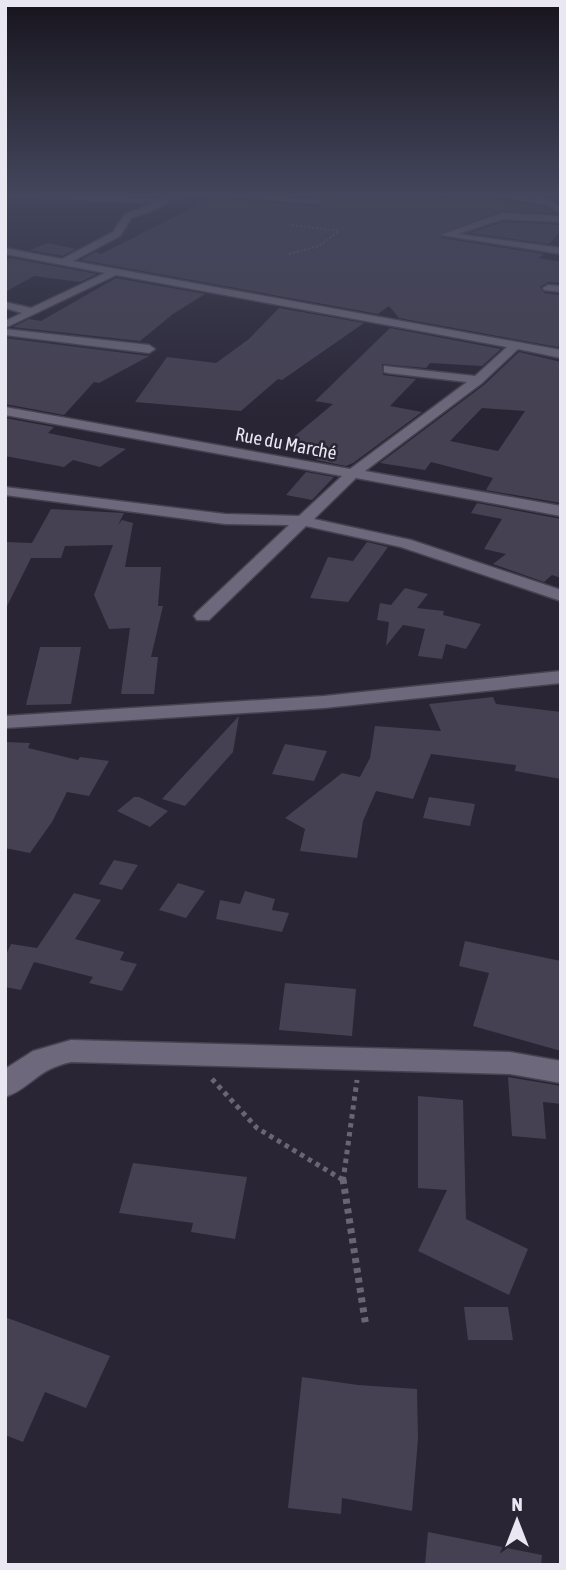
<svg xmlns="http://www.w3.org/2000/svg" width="566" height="1570" font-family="'Asap Condensed',sans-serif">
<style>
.building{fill:#454152;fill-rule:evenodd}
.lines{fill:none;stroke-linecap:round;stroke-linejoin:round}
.street-casing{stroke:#46424f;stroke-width:3}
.secondary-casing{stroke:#46424f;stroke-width:3}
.path-far2{stroke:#696674;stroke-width:2;stroke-dasharray:2 2;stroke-linecap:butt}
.path-far1{stroke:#696674;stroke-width:5;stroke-dasharray:4.5 4.5;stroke-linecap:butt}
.path{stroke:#696674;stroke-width:7;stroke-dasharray:5 5;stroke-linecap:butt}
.street{fill:#6d687b;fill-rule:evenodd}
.secondary{fill:#6d687b;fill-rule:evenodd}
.labels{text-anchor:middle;stroke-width:5;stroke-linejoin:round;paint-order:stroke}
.far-street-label{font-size:19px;fill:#e9e7f2;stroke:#292535}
</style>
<rect width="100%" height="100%" fill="#292535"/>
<g class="building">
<polygon points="264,193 380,197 396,193 458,200 464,194 546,207 555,213 501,211 439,234 441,238 544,254 539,258 561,262 561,283 548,282 540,287 544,293 561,295 561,341 558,347 399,318 389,306 378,314 81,260 95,252 101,254 212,198 319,207 326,201 323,198"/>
<polygon points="503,222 561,225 561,231 549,244 470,233"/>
<polygon points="48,243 76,249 62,256 30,250"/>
<polygon points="11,258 97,274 80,282 34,276 5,292 5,260"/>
<polygon points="116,278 205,294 173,314 140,341 13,327 29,319 41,321"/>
<polygon points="279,308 364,323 282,380 278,379 241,411 135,402 167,357 216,363 249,339"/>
<polygon points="390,328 501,349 482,366 430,363 426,368 382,364 383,375 416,379 390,406 422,412 353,463 346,466 316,460 320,456 279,449 333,404 315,401"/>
<polygon points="5,338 149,356 153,354 99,383 94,382 64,415 5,404"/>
<path d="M519 352 561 362V503L486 490 493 478 431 462 425 470 380 463 484 385ZM482 408 525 411 498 451 450 441Z"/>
<polygon points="5,418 54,427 48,433 126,449 100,467 73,460 64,467 5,456"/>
<polygon points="306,472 334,477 312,500 286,495"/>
<polygon points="477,503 561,519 561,578 552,575 544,582 493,564 506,554 484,549 502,519 471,513"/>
<polygon points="51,509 124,513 118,525 122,520 133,523 125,567 161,567 158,606 163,606 151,657 158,657 154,694 121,694 130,628 109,629 94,595 113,545 65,546 61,558 31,558 5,610 5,542 32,543"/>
<polygon points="367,542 388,547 348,602 310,598 328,557 353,561"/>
<polygon points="405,588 428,594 417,608 444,611 443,615 481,624 466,649 446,644 442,659 418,656 425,629 403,625 386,646 389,622 377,620 380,603 391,605"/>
<polygon points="40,647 81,647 71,704 26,705"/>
<polygon points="493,697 496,704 561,712 561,779 515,771 516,765 431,754 413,799 376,791 363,821 357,858 300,851 305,829 285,818 342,773 360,777 370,758 375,726 441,731 429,704"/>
<polygon points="239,716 233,752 185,806 162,799"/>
<polygon points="5,742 30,743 28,748 78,760 80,757 109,761 89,796 67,792 52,822 30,853 5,848"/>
<polygon points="285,744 327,751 314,781 272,774"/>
<polygon points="134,797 139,797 168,811 150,827 117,811"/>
<polygon points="429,797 475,804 470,826 423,818"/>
<polygon points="114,860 138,865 122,890 99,884"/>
<polygon points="178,883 205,891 186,918 159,910"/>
<polygon points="245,891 275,899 272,910 289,913 282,932 216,919 220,900 240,904"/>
<polygon points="74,893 101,900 75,939 124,952 120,960 137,964 122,991 89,983 93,977 34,962 21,990 5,987 5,957 11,944 37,948"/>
<polygon points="465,941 561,961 561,1051 473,1026 489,973 459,966"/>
<polygon points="285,983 356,989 352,1036 279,1030"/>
<polygon points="508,1077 561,1086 561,1104 543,1102 546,1139 512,1136"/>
<polygon points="418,1096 463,1100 466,1219 528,1249 509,1295 418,1251 447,1190 418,1188"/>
<polygon points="133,1163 247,1177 235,1239 191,1232 193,1223 119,1213"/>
<polygon points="464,1307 508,1307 513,1340 468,1340"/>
<polygon points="5,1317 110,1356 86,1408 45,1392 23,1442 5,1435"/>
<polygon points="302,1377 358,1385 417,1389 418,1439 412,1511 342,1498 341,1514 288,1508"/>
<polygon points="428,1532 542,1555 541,1565 425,1565"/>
</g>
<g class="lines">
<g class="street-casing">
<g id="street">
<polygon points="5,193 162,199 172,193 183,193 155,210 131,218 120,236 73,261 561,350 561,358 518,349 482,383 365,471 561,506 561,516 356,478 314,519 411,540 561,590 561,601 401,547 306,526 209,620 197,620 194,616 197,612 289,525 225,524 5,495 5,487 225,514 299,516 342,476 5,415 5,407 350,469 467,382 388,373 384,372 384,366 475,376 507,347 116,275 5,328 5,321 22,313 5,308 5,302 31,308 105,273 5,254 5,248 62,259 113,232 125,214 154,203 5,197"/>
<polygon points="185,193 233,193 323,201 319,204"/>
<polygon points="476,193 500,193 550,202 546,205"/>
<polygon points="502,213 561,216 561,222 503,219 458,234 561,248 561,254 441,235"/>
<polygon points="548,285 561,286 561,292 544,290 543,288"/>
<polygon points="5,329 149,345 155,349 149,353 5,335"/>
<path d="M71 1040 510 1052 561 1061V1083L510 1074 71 1062C37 1069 30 1089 5 1097V1069L33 1051Z"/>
</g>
</g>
<g class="secondary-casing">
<g id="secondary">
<polygon points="528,193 538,193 561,207 561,214"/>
<polygon points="561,671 561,683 324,708 5,728 5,716 324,696"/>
</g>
</g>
<g class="path-far2">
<polyline points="292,225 339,231"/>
<polyline points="289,254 319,246 339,231"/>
</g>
<g class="path-far1">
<polyline points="212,1079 257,1128 343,1180"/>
<polyline points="343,1181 357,1080"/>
</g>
<polyline class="path" points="343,1179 366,1327"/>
<use href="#street" class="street"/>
<use href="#secondary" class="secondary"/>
</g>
<linearGradient id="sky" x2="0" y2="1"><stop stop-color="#17141d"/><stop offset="0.47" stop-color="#43465c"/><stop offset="1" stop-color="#43465c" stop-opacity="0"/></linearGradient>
<rect width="566" height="413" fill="url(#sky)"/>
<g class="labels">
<g class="far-street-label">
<text transform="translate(286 443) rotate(11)" y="7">Rue du Marché</text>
</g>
</g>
<rect width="566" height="1570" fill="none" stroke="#e9e7f2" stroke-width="14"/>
<g transform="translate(517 1521)" stroke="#292535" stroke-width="5" paint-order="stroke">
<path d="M0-5L12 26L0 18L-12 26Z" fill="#e9e7f2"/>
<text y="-10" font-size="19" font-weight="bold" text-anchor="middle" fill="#e9e7f2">N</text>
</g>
</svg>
